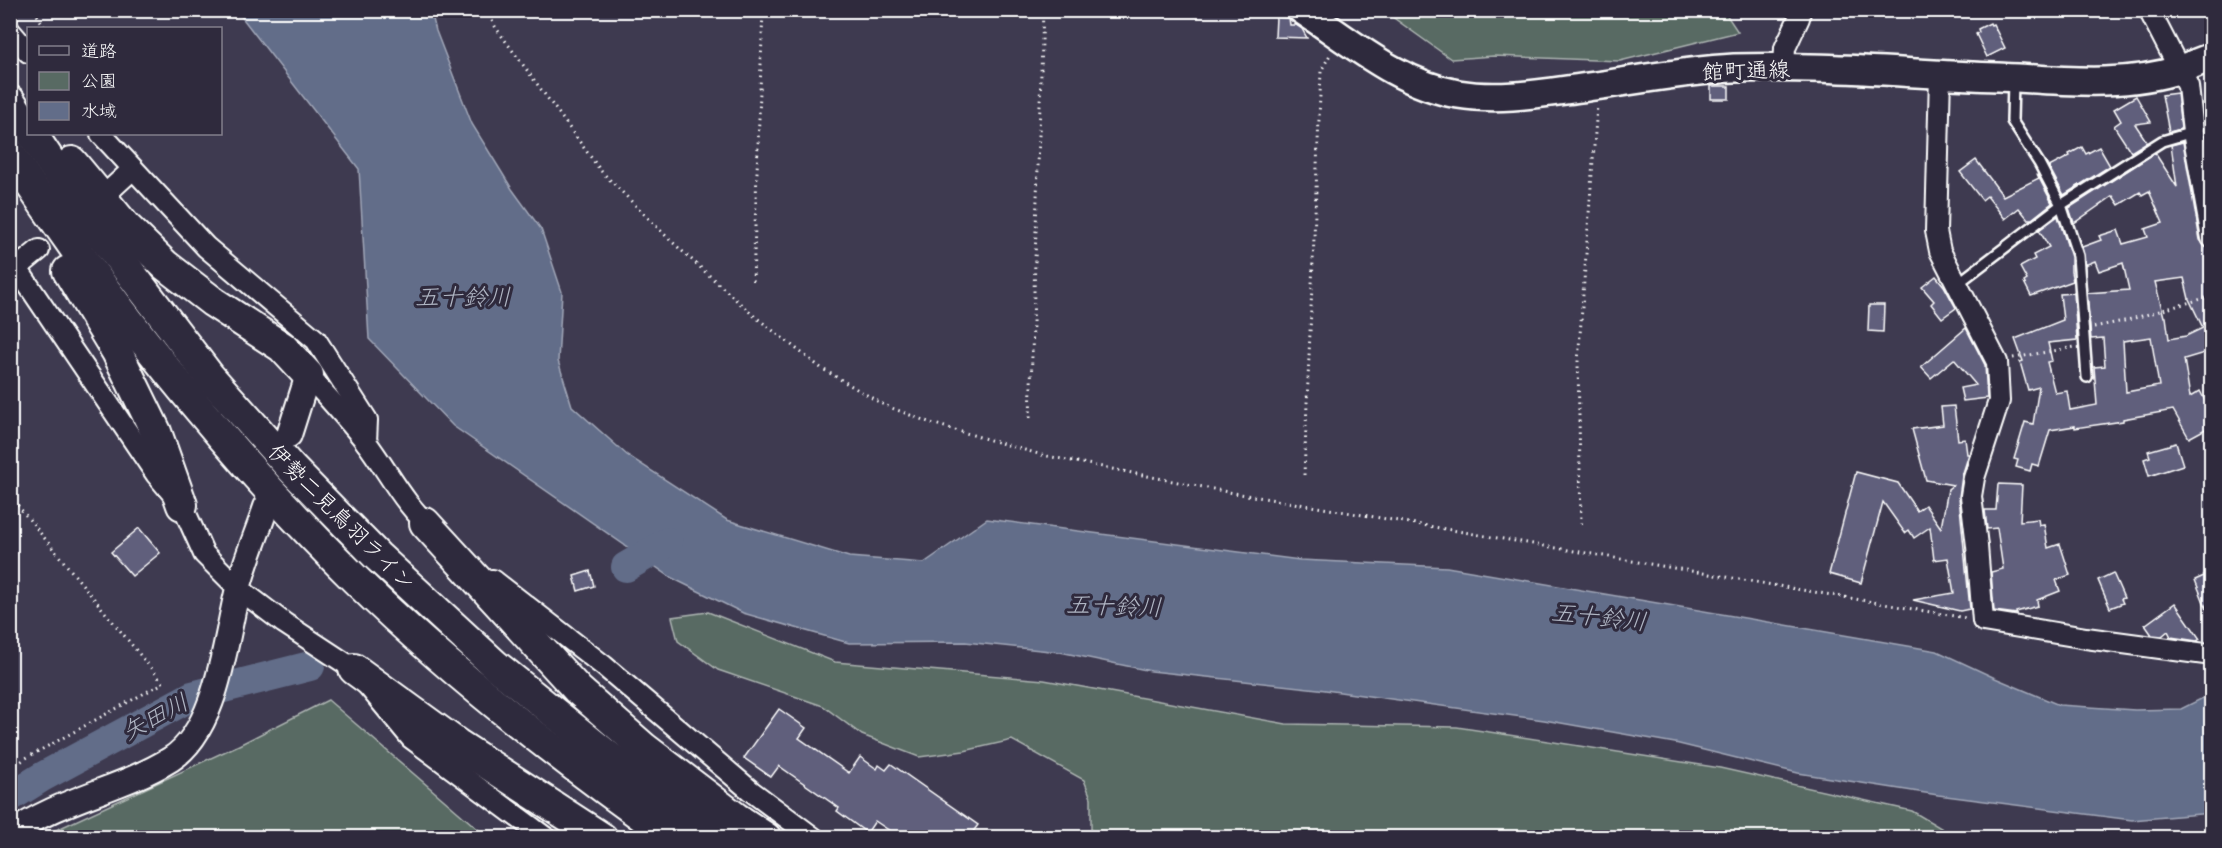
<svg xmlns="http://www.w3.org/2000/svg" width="2222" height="848" font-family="'Comic Neue','Klee One',sans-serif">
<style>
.green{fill:#586a63;stroke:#acb4b1;stroke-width:1.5}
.water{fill:#626d89;stroke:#a1a7b8;stroke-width:1.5}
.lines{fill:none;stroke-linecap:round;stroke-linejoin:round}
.river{stroke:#626d89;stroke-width:30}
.building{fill:#605e7c;stroke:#fff;stroke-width:1.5;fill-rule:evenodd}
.service-casing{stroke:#fff;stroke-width:14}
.minor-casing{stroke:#fff;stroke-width:24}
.tertiary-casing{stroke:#fff;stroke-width:28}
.secondary-casing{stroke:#fff;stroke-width:32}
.primary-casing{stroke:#fff;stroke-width:34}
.path{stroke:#fff;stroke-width:3;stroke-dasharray:1.5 4.5;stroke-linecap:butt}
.service{stroke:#2f2a3d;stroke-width:9}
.minor{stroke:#2f2a3d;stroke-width:20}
.tertiary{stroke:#2f2a3d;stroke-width:24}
.secondary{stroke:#2f2a3d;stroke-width:27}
.primary{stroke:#2f2a3d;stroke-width:30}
.labels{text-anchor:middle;stroke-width:6;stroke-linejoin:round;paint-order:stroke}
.street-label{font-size:22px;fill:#fff;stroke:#2f2a3d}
.water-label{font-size:24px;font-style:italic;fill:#b0b6c4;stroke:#2f2a3d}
</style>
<rect width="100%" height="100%" fill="#3e3a50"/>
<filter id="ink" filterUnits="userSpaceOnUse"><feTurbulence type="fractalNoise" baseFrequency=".0167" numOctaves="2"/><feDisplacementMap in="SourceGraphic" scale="12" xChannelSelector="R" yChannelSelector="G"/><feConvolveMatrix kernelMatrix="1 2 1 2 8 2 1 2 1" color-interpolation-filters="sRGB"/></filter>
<g filter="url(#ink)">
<g class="green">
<polygon points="1384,11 1724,11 1738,32 1620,61 1494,56 1451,59"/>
<polygon points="708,612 835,662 1044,680 1286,724 1457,727 1720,768 1912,811 1956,837 1091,837 1091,798 1084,780 1012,740 964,751 919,757 862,735 823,706 718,670 678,641 672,617"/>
<polygon points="328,700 487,837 41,837 239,745"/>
</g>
<polygon class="water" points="237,11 431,11 436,31 472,124 512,189 541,229 562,292 558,361 572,406 627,455 727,520 849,557 924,563 987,519 1300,560 1447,567 1937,651 1995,678 2059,705 2135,710 2181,709 2211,694 2211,813 2132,820 1938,795 1798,773 1675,743 1544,720 1318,689 1151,671 1060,652 965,642 849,643 743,613 672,578 453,426 369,339 359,169"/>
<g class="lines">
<g class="river">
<polyline points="626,567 668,542"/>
<polyline points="10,797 42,777 192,696 310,666"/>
</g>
</g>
<g class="building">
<polygon points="1276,17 1289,18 1290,25 1296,25 1302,29 1307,38 1275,37"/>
<polygon points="1990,23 1991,25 1993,24 2005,48 1987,57 1976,34 1979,32 1978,29"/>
<rect x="1711" y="86" width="18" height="13"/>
<polygon points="2177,93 2181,129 2169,132 2162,95"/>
<polygon points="2136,96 2151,122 2135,124 2147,142 2131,152 2114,126 2121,121 2114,109"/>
<path d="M2183 142 2200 240 2207 248 2211 279V351L2184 359 2190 397 2200 391 2211 412V426L2189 438 2173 410 2123 419V421L2075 428V426L2050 430 2039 466 2032 464 2030 471 2016 467 2018 460 2014 459 2025 422 2033 424 2039 387 2028 390 2020 362 2023 361 2015 339 2063 320 2060 294 2074 293 2077 340 2048 343 2052 361 2047 362 2055 393 2067 391 2070 410 2097 405 2094 367 2105 366 2103 338 2091 339 2087 293 2129 290 2123 263 2099 271 2095 261 2085 265 2082 247 2101 240 2099 236 2118 230 2123 244 2148 237 2145 229 2163 223 2149 191 2142 195 2140 192 2119 205 2113 196 2074 223 2069 208 2155 153 2177 187 2171 145ZM2184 278 2189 299 2203 328 2186 336 2169 339 2166 317H2164L2155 282ZM2151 337 2159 386 2126 392 2123 341Z"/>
<polygon points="2082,147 2086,154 2099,147 2110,166 2064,195 2049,167 2070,156 2069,154"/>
<polygon points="1976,160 2003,196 2039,178 2037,174 2052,203 2032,219 2028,219 2019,208 2005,219 1987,196 1982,200 1960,172"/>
<polygon points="2058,216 2071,257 2071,272 2073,281 2031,296 2024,282 2027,280 2020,267 2035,259 2033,255 2049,247 2039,230"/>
<polygon points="1936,276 1944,286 1956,308 1942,318 1931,304 1934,301 1922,287"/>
<polygon points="1869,305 1884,305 1883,332 1868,331"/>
<polygon points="1966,328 1985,365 1987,398 1963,401 1960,388 1976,385 1954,359 1931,378 1921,367"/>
<polygon points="1954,406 1958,440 1965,439 1967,454 1969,454 1962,476 1959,497 1970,609 1960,611 1913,600 1954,593 1948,558 1934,560 1930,527 1914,538 1909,530 1905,533 1883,502 1861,583 1829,574 1856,472 1898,483 1917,511 1925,505 1941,528 1948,489 1953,485 1926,480 1912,429 1943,425 1941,407"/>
<polygon points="2176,443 2183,465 2149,476 2144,459 2150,457 2148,451"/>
<polygon points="1998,484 2022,485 2020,521 2038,519 2039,525 2044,524 2048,548 2060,544 2070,575 2056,580 2060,591 2037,600 2038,606 2016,612 2017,614 1994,611 1991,572 2003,569 1997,528 1987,529 1985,510 1996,510"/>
<polygon points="139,528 160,553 132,576 111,552"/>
<polygon points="590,571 594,586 578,591 574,576"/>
<polygon points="2113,573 2124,598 2121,599 2123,603 2110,608 2098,580"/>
<polygon points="2211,573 2211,620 2195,580"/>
<polygon points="2175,603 2200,639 2197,641 2171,637 2168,631 2162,636 2152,635 2145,625"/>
<polygon points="779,709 806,728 799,738 849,773 860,757 877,769 879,765 886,770 891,764 978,825 969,837 899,837 875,821 867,833 837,811 839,808 779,766 771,777 744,758"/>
</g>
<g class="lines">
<g class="service-casing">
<g id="service">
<polyline points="2013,80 2012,121 2039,163 2061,205 2078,256 2087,377"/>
<polyline points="1957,284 2061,205 2162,141 2193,132"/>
</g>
</g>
<g class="minor-casing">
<g id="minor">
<polyline points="2149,10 2188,86 2193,132 2212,238"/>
<polyline points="10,31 28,52"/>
<polyline points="1784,67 1785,48 1799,18 1800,10"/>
<polyline points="1940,75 1936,231 1940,251 1997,362 1999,401 1974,478 1971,496 1977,546 1983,621 2086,638 2205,654 2212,652"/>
<polyline points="101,134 206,247 316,340 367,420 366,442"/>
<polyline points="109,191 133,169"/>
<polyline points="10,258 156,474 182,505 204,554 238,588 284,623 354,669 411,738 546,838"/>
<polyline points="17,268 39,250"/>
<path d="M308 375C327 397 348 419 366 442 388 471 405 507 434 530"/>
<polyline points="493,580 604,666 751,791 814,838"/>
</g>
</g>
<g class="tertiary-casing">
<g id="tertiary">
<polyline points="289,435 308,375"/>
<path d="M10 835C58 799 121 790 171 759 218 729 225 639 238 589 245 561 257 534 266 507"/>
</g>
</g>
<g class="secondary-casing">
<path id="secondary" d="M1302 10C1351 42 1399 84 1458 94 1494 100 1531 95 1566 90 1622 83 1678 71 1734 68 1822 65 1911 74 1998 77 2058 80 2123 88 2181 69 2191 65 2201 61 2212 57"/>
</g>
<g class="primary-casing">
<g id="primary">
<polyline points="10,101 28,128"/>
<polyline points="32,134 86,215 210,377 292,469 377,556 495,665 604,753 719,838"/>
<path d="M10 154C111 307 225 451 356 580 453 675 561 759 673 838"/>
<polyline points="72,162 126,227 165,265 213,302 282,347 308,375"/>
<polyline points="68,271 117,352 156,432 182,505"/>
<polyline points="425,523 578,690 644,748 736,818 766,838"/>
<polyline points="354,669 457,744 602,838"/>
</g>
</g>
<g class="path">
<polyline points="34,10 45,28"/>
<polyline points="486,10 496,28 601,171 670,240 753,315 821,368 884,405 931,423 1042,455 1223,491 1966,618"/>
<polyline points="753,281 763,10"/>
<polyline points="2094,327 2124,321 2212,296"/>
<polyline points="2013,358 2075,347"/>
<polyline points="1030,418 1043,10"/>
<polyline points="1304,475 1321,71 1330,55"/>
<polyline points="10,496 163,683 26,758 10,769"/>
<polyline points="1581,524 1578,362 1597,106"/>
</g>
<use href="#service" class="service"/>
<use href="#minor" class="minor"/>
<use href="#tertiary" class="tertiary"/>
<use href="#secondary" class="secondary"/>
<use href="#primary" class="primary"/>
</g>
</g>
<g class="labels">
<g class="street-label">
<text transform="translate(1746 70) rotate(-2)" y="8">館町通線</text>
<text transform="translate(342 517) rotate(45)" y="8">伊勢二見鳥羽ライン</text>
</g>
<g class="water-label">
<text x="463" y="305">五十鈴川</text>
<text transform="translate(1114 606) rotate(2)" y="8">五十鈴川</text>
<text transform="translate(1599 617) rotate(6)" y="8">五十鈴川</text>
<text transform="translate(155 717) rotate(-28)" y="8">矢田川</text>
</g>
</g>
<rect width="2222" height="848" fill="none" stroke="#2f2a3d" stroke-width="36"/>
<rect x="18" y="18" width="2186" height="812" fill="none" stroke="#fff" stroke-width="2" filter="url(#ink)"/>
<rect x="27" y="27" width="195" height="108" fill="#2f2a3d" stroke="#827f8b" stroke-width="1.5"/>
<rect x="39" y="46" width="30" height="9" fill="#2f2a3d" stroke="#827f8b" stroke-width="1.5"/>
<text x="81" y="57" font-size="18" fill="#ffffff">道路</text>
<rect x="39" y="72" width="30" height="18" fill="#586a63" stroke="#827f8b" stroke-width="1.5"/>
<text x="81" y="87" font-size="18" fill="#ffffff">公園</text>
<rect x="39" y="102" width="30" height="18" fill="#626d89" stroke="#827f8b" stroke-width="1.5"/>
<text x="81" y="117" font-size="18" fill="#ffffff">水域</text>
</svg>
